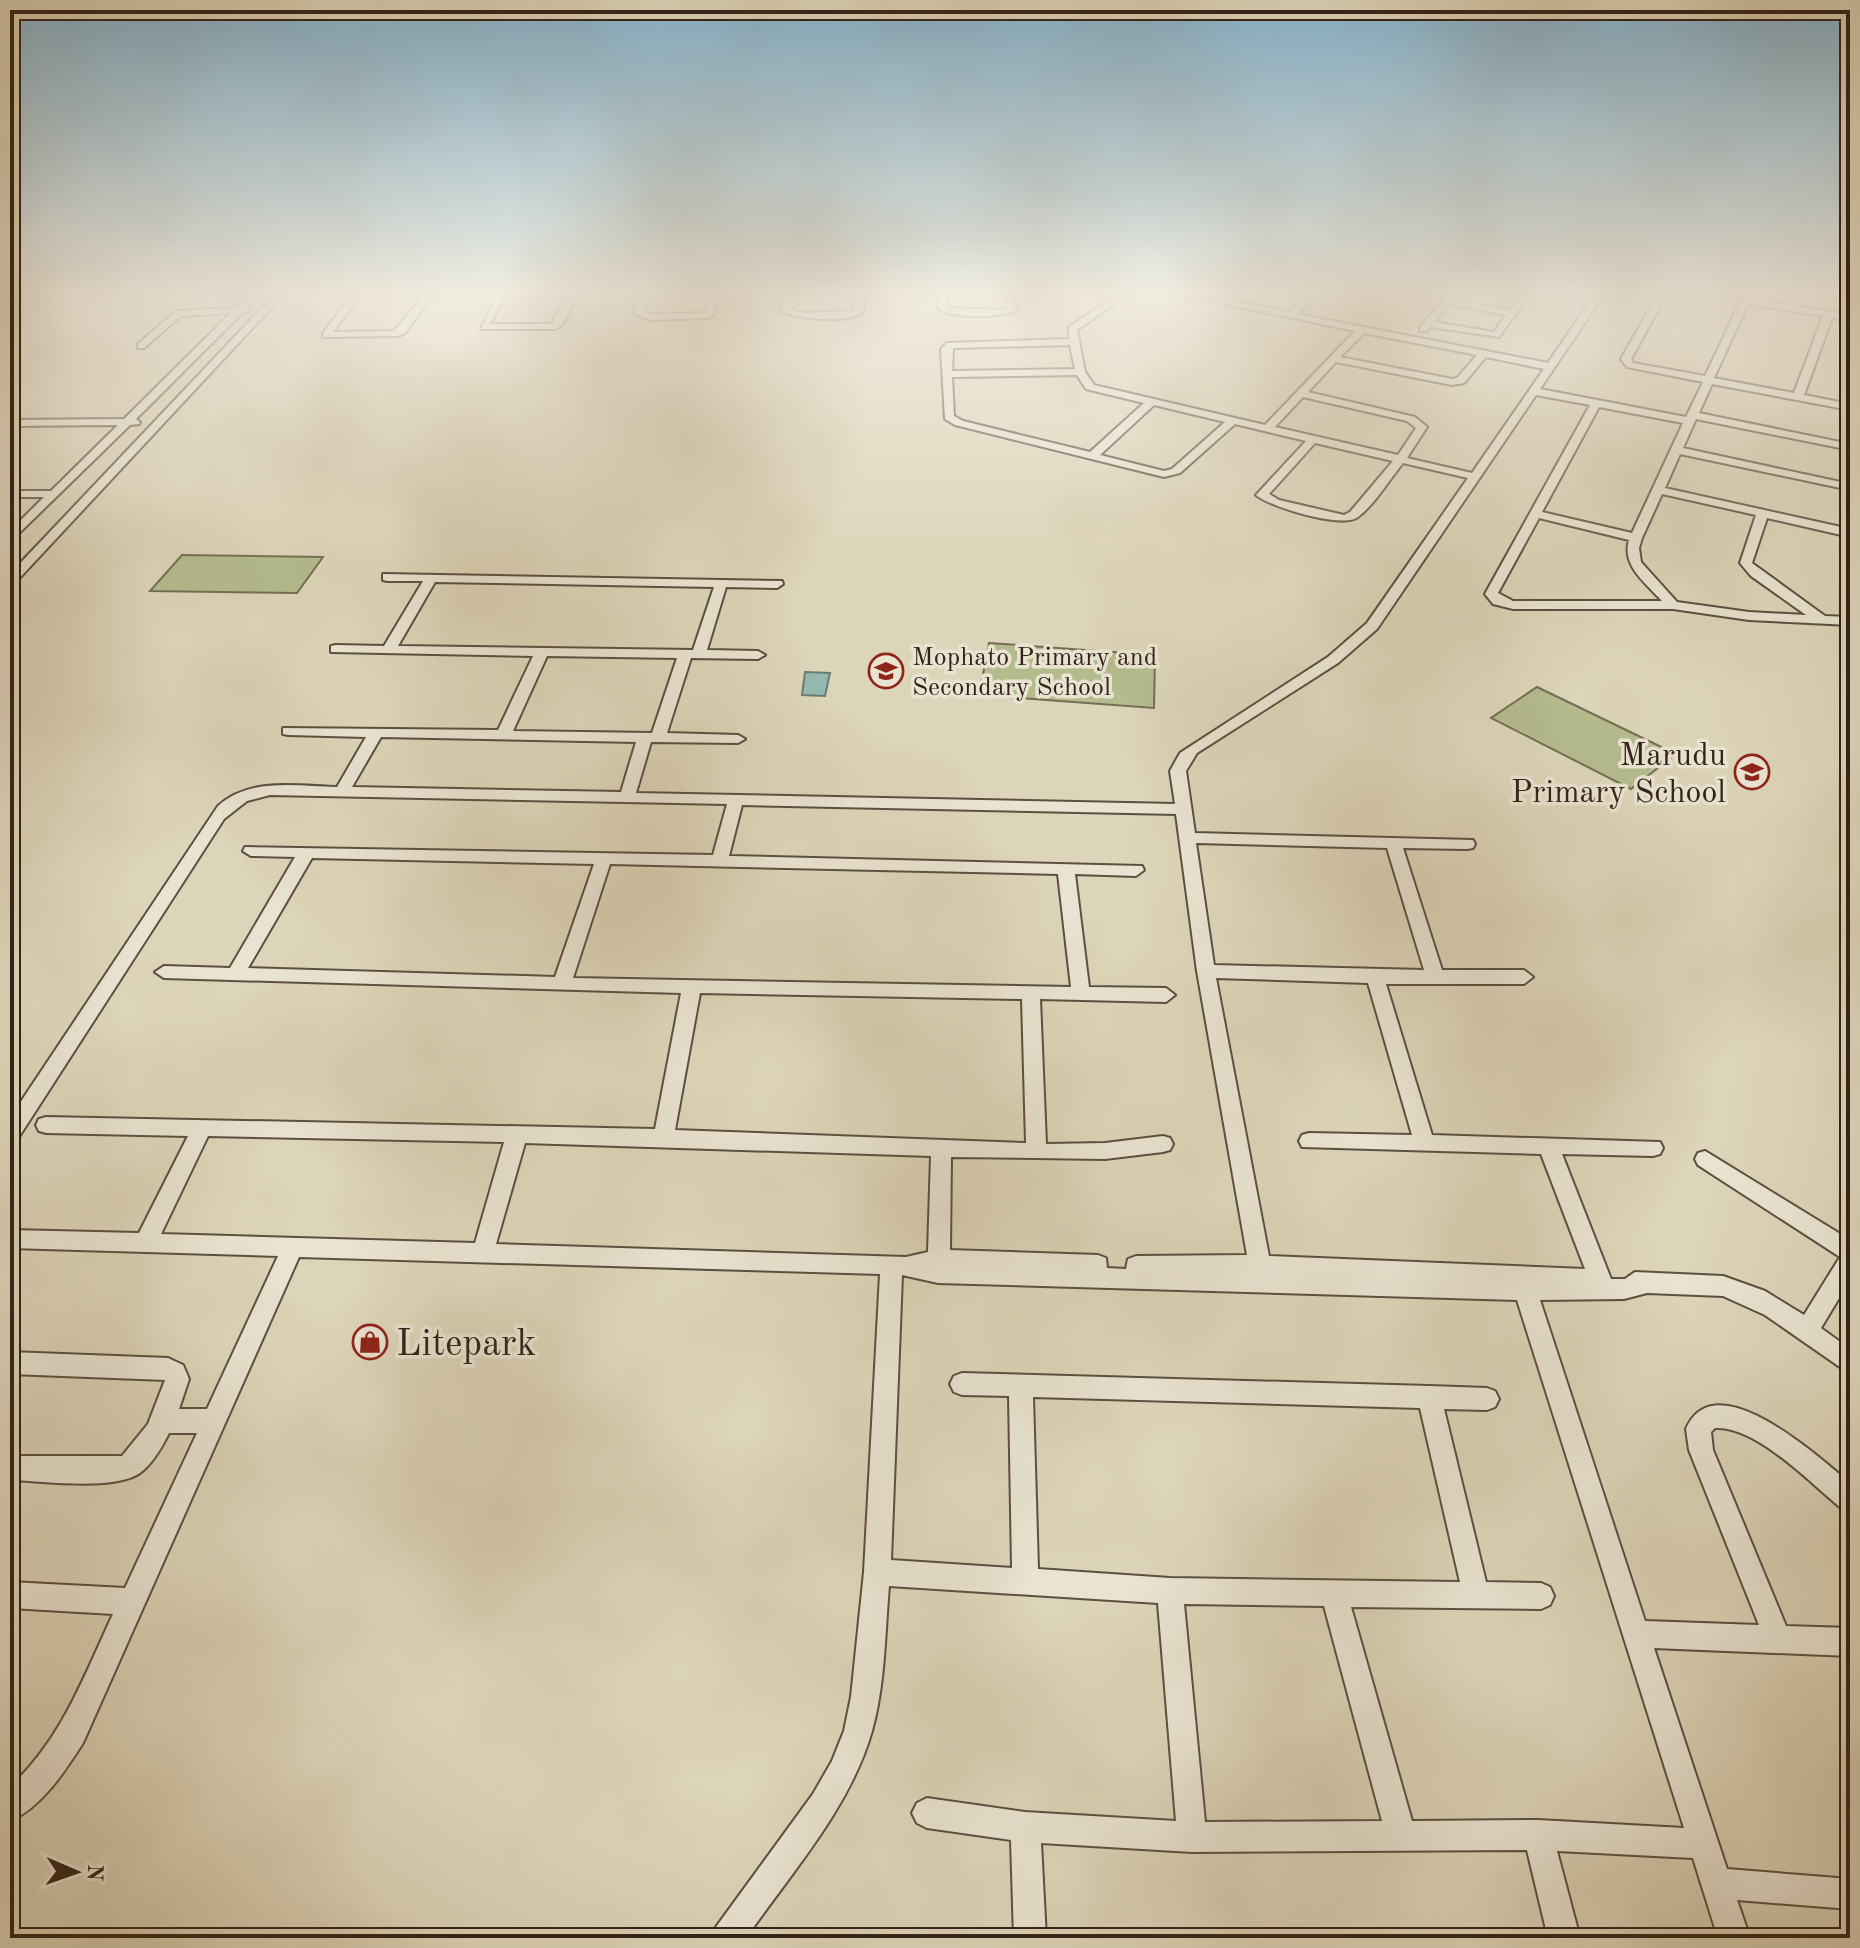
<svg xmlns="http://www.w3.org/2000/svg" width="1860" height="1948" font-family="'Old Standard TT',serif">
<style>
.green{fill:#b4bc8e;stroke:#746f54;stroke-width:2}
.water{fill:#93b9b0;stroke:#6d7d74;stroke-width:2}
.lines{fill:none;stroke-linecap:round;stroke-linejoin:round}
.minor-casing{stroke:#5e4f41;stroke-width:4}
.minor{fill:#e9e4d2;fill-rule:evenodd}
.labels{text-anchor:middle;stroke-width:7;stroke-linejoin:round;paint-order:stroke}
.far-poi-label{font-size:26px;fill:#342219;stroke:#e9e4d2;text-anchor:start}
.poi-label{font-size:32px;fill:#342219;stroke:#e9e4d2;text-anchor:end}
.near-poi-label{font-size:38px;fill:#342219;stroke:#e9e4d2;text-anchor:start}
</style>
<rect width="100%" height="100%" fill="#ddd5b9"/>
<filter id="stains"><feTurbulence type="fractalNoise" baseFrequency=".0025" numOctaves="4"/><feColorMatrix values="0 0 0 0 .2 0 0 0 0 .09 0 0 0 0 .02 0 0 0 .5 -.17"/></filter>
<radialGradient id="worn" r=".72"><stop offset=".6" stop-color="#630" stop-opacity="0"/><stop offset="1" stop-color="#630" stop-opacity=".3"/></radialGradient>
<g class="green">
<polygon points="182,555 323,557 297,593 150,591"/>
<polygon points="989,643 1155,655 1154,708 979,695"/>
<polygon points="1537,687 1676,754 1631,789 1491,718"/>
</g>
<polygon class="water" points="805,672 830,673 825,696 802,695"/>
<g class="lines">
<g class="minor-casing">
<g id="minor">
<polygon points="255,290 264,290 248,307 250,312 242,313 136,419 140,422 139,424 130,425 10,542 10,531 44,497 10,497 10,491 51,491 118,425 10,426 10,420 124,419 231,313 181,316 144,348 138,348 138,344 176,311 237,308"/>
<polygon points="279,290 288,290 14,584 10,585 10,574"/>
<polygon points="356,290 365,290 333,332 394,331 428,290 437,290 405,333 399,336 323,337 323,333"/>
<polygon points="499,290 508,290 490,324 551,324 571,290 580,290 562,325 555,329 481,329"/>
<polygon points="642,290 650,290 644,312 650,314 704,313 713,290 721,290 714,314 709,318 649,320 634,313"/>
<path d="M785 290H793L790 309 803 313 853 311 856 290H864V311C850 324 796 320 780 310Z"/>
<path d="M937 290H945L949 308 1002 310 1007 309 1006 290H1014L1017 310C1003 318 950 319 938 308Z"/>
<path d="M1123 290H1133L1077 330 1085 372 1094 385 1265 425 1355 331 1158 290H1177L1289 312 1314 290H1323L1297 314 1548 363 1598 290H1607L1540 389 1686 417 1703 382 1627 367 1621 359 1660 290H1669L1631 359 1633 363 1705 376 1746 290H1754L1750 299 1850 315V321L1832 318 1804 395 1850 404V410L1712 384 1699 413 1850 444V450L1696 419 1683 448 1850 484V490L1680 454 1665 488 1850 529V537L1767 518 1752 563 1825 616 1850 617V625L1749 620 1673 609H1513L1493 604 1485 594 1590 405 1536 395 1377 629 1338 663 1197 753 1186 771 1195 833 1473 840 1475 844 1473 848 1467 849 1403 848 1442 970H1524L1533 977 1524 984H1386L1432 1135 1660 1142 1663 1148 1660 1154 1653 1156 1562 1154 1611 1279H1625L1635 1272 1723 1276 1765 1291 1804 1315 1840 1257 1698 1165 1695 1159 1698 1153 1705 1151 1850 1240V1280L1821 1328 1850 1349V1374L1765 1315 1723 1296 1647 1293 1624 1299 1540 1300 1645 1621 1759 1625 1689 1450 1686 1429C1715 1361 1819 1458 1850 1483V1512L1841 1508C1810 1483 1757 1426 1715 1428L1711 1432 1713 1450 1786 1626 1850 1628V1656L1654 1648 1727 1869 1850 1879V1909L1737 1900 1750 1938H1718L1693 1858 1557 1851 1580 1938H1548L1527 1850 1192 1852 1041 1843 1046 1938H1014L1011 1840 927 1828 917 1823 912 1813 917 1803 927 1798 1025 1812 1176 1821 1158 1603 889 1586C885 1633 885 1685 872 1731 850 1808 791 1873 746 1938H711L716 1927 813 1794 832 1761 844 1731 851 1697 864 1572 880 1274 299 1257 83 1743C65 1771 42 1807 10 1821V1787C62 1739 84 1676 113 1614L10 1608V1582L125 1588 197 1433H169C162 1447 153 1463 140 1473 114 1491 43 1481 10 1480V1456H122L148 1424 165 1380 10 1374V1352L168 1358 183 1365 189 1379 179 1409H207L278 1256 10 1248V1230L139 1233 188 1136 46 1133 39 1131 36 1125 39 1119 46 1117 655 1129 681 993 164 978 155 972 164 966 230 968 295 857 251 856 243 851 245 847 713 855 727 804 270 795 247 801 224 819 17 1140 10 1142V1118L218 806C250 777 297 786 337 787L366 737 288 735 283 734V728L498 730 533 656 331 652V646L336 645 384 646 423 581H387L383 580V574L782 581 783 584 777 588 726 587 707 650 758 651 765 655 758 659 691 658 667 733 738 735 745 739 738 743 651 742 636 793 1175 804 1170 771 1180 753 1328 657 1367 623 1468 478 1403 463C1389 480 1375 504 1358 517 1343 529 1270 507 1256 495L1306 441 1235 424 1180 473 1164 477 955 425 945 419 941 349 947 343 1069 339V327ZM1748 304 1823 316 1794 393 1714 378ZM1364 333 1477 355 1457 378 1452 379 1340 357ZM1070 345 1075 369 952 371 953 348ZM1486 357 1544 369 1472 473 1407 458 1427 427 1415 417 1308 392 1336 362 1452 385 1464 383ZM1077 375 1086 389 1144 403 1090 452 963 421 954 416 952 377ZM1303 397 1407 421 1416 428 1398 455 1275 427ZM1154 405 1225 422 1172 469 1164 471 1100 455ZM1599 407 1683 423 1632 533 1542 512ZM1315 443 1393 461 1350 512 1344 515 1279 500 1269 494ZM1662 494 1756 515 1740 563 1751 576 1806 615 1749 612 1677 602 1641 562 1639 548 1642 538ZM1539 518 1629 540C1621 566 1647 584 1662 601H1513L1498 593ZM435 582 714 587 693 650 398 646ZM547 656 677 658 652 733 513 731ZM381 737 636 742 621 792 352 787ZM742 805 1176 814 1197 971 1247 1255 1136 1256 1128 1259 1126 1269 1107 1268 1106 1258 1098 1255 950 1250 951 1157 1105 1159 1163 1152 1170 1150 1173 1144 1170 1138 1163 1136 1105 1143 1046 1144 1040 999 1166 1002 1175 995 1166 988 1089 987 1075 874 1136 876 1144 870 1142 866 729 856ZM1196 843 1387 848 1424 970 1214 965ZM312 858 594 864 555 977 248 968ZM610 864 1058 874 1071 987 573 978ZM1216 978 1368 983 1412 1135 1309 1133 1302 1135 1299 1141 1302 1147 1541 1154 1585 1269 1269 1256ZM700 993 1022 999 1026 1143 675 1130ZM208 1136 504 1142 475 1243 161 1234ZM525 1143 931 1156 928 1252 906 1257 496 1244ZM902 1275 938 1283 1517 1300 1684 1828 1538 1820 1412 1821 1351 1607 1541 1609 1550 1605 1554 1596 1550 1587 1541 1583 1486 1582 1444 1409 1487 1410 1495 1407 1499 1399 1495 1391 1487 1388 1429 1386 962 1373 954 1376 950 1384 954 1392 962 1395 1009 1396 1012 1568 891 1560ZM1033 1397 1420 1408 1460 1582 1170 1578 1038 1569ZM1184 1604 1324 1606 1382 1821 1205 1822Z"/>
<path d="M1453 290H1462L1454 300 1510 310 1520 295 1516 290H1525L1529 295 1499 337 1430 327 1426 331H1420V327ZM1450 304 1506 315 1494 332 1434 322Z"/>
<polygon points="1805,290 1850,294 1850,300 1809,293"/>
</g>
</g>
<use href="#minor" class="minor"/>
</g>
<linearGradient id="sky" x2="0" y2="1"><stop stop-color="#86b6d2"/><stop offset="0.52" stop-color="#f0ece0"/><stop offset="1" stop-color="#f0ece0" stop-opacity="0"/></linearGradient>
<rect width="1860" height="563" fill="url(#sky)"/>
<defs>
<g id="school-ring" transform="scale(1.8)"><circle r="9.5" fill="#e9e4d2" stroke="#8f2418" stroke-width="1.5"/><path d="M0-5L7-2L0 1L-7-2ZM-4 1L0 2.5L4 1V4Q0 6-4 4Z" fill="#8f2418"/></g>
<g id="shop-ring" transform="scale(1.8)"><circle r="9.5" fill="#e9e4d2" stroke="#8f2418" stroke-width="1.5"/><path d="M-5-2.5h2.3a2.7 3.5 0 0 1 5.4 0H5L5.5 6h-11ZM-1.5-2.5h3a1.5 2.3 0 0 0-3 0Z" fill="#8f2418"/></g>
</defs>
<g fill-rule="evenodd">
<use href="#school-ring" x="886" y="671"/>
<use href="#school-ring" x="1752" y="772"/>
<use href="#shop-ring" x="370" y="1342"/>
</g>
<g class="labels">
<g class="far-poi-label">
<text x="912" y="665">Mophato Primary and<tspan x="912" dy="30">Secondary School</tspan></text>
</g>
<g class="poi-label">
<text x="1726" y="765">Marudu<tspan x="1726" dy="37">Primary School</tspan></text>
</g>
<g class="near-poi-label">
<text x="396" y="1355">Litepark</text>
</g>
</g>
<rect width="1860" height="1948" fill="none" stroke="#ddd5b9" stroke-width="40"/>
<rect x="12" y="12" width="1836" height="1924" fill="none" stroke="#342219" stroke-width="4"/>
<rect x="20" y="20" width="1820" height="1908" fill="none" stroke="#342219" stroke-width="2"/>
<g transform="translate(76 1872) rotate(92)" stroke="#e9e4d2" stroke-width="6" paint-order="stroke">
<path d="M0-6L14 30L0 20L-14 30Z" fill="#342219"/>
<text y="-12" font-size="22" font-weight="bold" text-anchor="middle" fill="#342219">N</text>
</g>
<rect width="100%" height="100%" filter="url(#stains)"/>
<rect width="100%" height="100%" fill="url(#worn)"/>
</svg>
